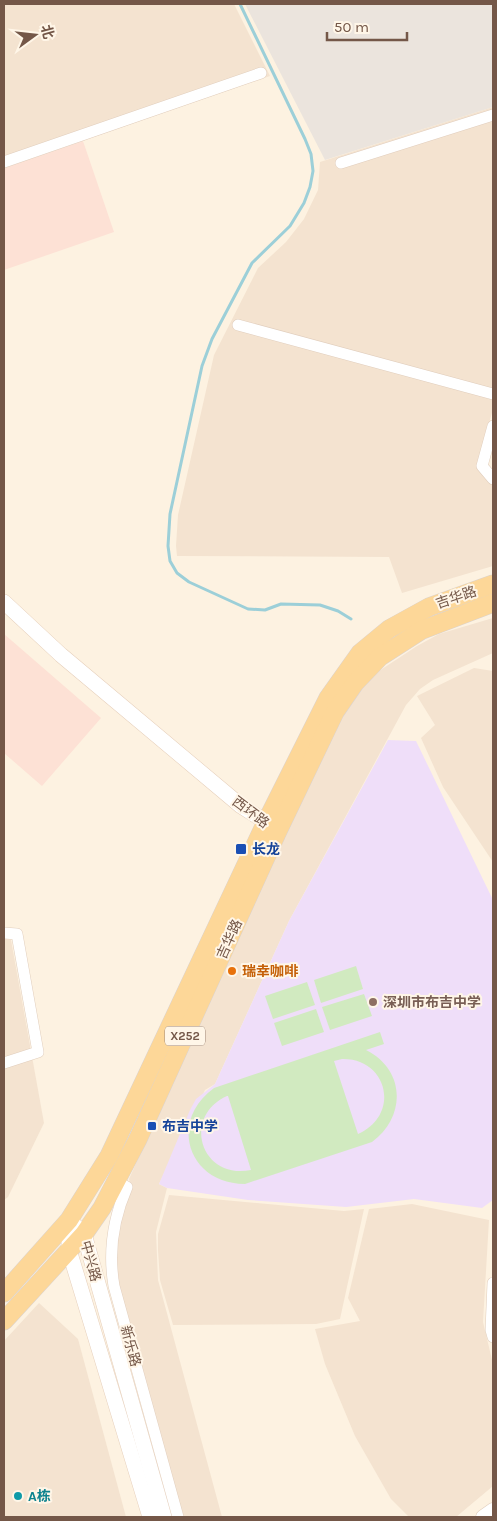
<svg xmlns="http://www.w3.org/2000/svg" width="497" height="1521" font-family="Karla,'Noto Sans SC',sans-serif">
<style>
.residential{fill:#f4e3d0}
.commercial{fill:#fde1d5}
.industrial{fill:#ebe4dd}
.education{fill:#efdef9}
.green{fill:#d1eac0;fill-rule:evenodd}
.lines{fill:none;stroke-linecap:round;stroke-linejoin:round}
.stream{stroke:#9ccfd8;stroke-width:3}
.minor-casing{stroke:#e1cebd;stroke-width:12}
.tertiary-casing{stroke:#e1cebd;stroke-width:15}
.secondary-casing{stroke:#e6cfbb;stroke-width:16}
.primary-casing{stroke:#dbd3cf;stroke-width:19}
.minor{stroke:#fff;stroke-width:11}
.tertiary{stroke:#fff;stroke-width:14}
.secondary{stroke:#fff;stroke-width:15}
.primary{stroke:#fdd798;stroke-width:18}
.transit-dot{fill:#1a4fb4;stroke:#fff6e8;stroke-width:2}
.food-dot{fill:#e8710a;stroke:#fff6e8;stroke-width:2}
.education-dot{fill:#8d6e63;stroke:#fff6e8;stroke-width:2}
.culture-dot{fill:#0f9aa8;stroke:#fff6e8;stroke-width:2}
.labels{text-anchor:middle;stroke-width:4;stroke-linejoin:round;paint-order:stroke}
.shield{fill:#fff6e8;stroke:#9e8778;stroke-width:1}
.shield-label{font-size:12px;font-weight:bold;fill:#745748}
.street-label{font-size:14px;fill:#745748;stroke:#fff6e8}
.transit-label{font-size:14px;font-weight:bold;fill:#164399;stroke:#fff6e8;text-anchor:start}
.food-label{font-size:14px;font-weight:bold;fill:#c56008;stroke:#fff6e8;text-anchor:start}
.education-label{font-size:14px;font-weight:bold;fill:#785e54;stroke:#fff6e8;text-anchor:start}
.culture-label{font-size:14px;font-weight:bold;fill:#0d838f;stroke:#fff6e8;text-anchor:start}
</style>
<rect width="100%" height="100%" fill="#fdf2e1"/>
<g class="residential">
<polygon points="4,4 234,4 270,76 4,168"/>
<polygon points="493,107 493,409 477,467 493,486 493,566 402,593 389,557 177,556 176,546 178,515 214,355 258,268 286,242 304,219 318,190 320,162"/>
<polygon points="493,618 493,653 433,680 420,689 406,705 289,921 215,1084 205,1090 159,1184 167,1188 156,1232 158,1280 222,1517 181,1517 116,1284 114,1255 122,1208 131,1187 129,1179 326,740 355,692 379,671 417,646 439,634"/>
<polygon points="474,668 493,671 493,862 443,787 421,738 435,725 417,696"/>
<polygon points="4,939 11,940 44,1123 8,1197 4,1200"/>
<polygon points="169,1195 344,1211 364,1209 340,1319 316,1324 173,1325 160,1280 158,1250 158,1234"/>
<polygon points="412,1204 489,1220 483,1322 493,1364 493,1486 456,1517 409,1517 391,1499 355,1436 325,1364 315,1329 360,1321 348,1298 369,1209"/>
<polygon points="39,1303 78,1339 126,1517 4,1517 4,1341"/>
</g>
<g class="commercial">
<polygon points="83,141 114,232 4,270 4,168"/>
<polygon points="4,634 101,718 42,786 4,753"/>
</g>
<polygon class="industrial" points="245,4 493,4 493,107 325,160"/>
<polygon class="education" points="388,740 416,741 493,900 493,1200 482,1208 414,1199 346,1207 248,1200 167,1188 159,1184 190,1110 196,1099 215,1084 289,921"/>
<g class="green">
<polygon points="356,966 363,989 321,1003 314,980"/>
<polygon points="307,982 315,1005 273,1019 265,996"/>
<polygon points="364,994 372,1016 330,1030 322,1007"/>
<polygon points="316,1009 324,1032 282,1046 274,1023"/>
<path d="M380 1032 384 1044 366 1050C406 1070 406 1117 372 1142L245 1184C188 1184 168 1121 214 1088ZM342 1059C388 1058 401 1115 358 1134L334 1061ZM227 1096H228L251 1170C201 1180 181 1117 227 1096Z"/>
</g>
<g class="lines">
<polyline class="stream" points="240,4 305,139 311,154 313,171 310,187 304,203 290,226 252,263 212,339 202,366 170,514 168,546 170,561 177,573 189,582 248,609 265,610 281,604 320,605 338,611 351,619"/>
<g class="minor-casing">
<g id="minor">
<polyline points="4,162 261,73"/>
<polyline points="341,163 493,115"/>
<polyline points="238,325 493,394"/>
<polyline points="493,426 482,466 493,479"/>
<polyline points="4,933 17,934 38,1052 4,1063"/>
<path d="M116 1181 127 1187C113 1219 108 1251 114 1286L178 1517"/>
<polyline points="493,1283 491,1330 493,1337"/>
</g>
</g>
<g class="tertiary-casing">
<polyline id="tertiary" points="483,1517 493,1510"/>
</g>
<g class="secondary-casing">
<g id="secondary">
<polyline points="4,602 61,655 241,806 266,822 274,830"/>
<polyline points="69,1220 84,1234 164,1517"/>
<polyline points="69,1220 69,1250 150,1517"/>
</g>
</g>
<g class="primary-casing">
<g id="primary">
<polyline points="4,1293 69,1220 109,1156 266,822 328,698 360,653 389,629 429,607 493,584"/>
<polyline points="4,1321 84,1234 102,1208 138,1139 277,833 335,712 355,683 380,657 422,630 493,603"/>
</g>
</g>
<use href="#minor" class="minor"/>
<use href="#tertiary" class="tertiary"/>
<use href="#secondary" class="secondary"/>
<use href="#primary" class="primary"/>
</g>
<g class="transit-dot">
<rect x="235" y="843" width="12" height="12" rx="2.5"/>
<rect x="147" y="1121" width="10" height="10" rx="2.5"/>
</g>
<circle class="food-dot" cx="232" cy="971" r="5"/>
<circle class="education-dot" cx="373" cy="1002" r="5"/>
<circle class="culture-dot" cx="18" cy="1496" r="5"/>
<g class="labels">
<rect class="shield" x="165" y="1026.5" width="40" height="19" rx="4"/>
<g class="shield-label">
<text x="185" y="1040">X252</text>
</g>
<g class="street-label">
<text transform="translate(456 597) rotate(-19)" y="5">吉华路</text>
<text transform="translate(251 812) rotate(37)" y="5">西环路</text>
<text transform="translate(229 939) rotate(-66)" y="5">吉华路</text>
<text transform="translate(91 1261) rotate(75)" y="5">中兴路</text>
<text transform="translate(131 1346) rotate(75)" y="5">新乐路</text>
</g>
<g class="transit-label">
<text x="252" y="854">长龙</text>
<text x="162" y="1131">布吉中学</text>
</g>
<g class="food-label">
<text x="242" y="976">瑞幸咖啡</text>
</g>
<g class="education-label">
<text x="383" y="1007">深圳市布吉中学</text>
</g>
<g class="culture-label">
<text x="28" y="1501">A栋</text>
</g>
</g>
<rect width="497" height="1521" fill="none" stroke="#745748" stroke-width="10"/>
<g transform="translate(35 35) rotate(75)" stroke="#fff6e8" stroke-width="4" paint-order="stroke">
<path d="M0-4L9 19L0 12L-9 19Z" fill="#745748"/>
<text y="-8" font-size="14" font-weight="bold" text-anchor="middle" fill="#745748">北</text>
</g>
<path d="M327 32v8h80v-8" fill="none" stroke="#745748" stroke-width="2.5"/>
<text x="334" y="32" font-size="15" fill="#745748" stroke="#fff6e8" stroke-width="4" paint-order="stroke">50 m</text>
</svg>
